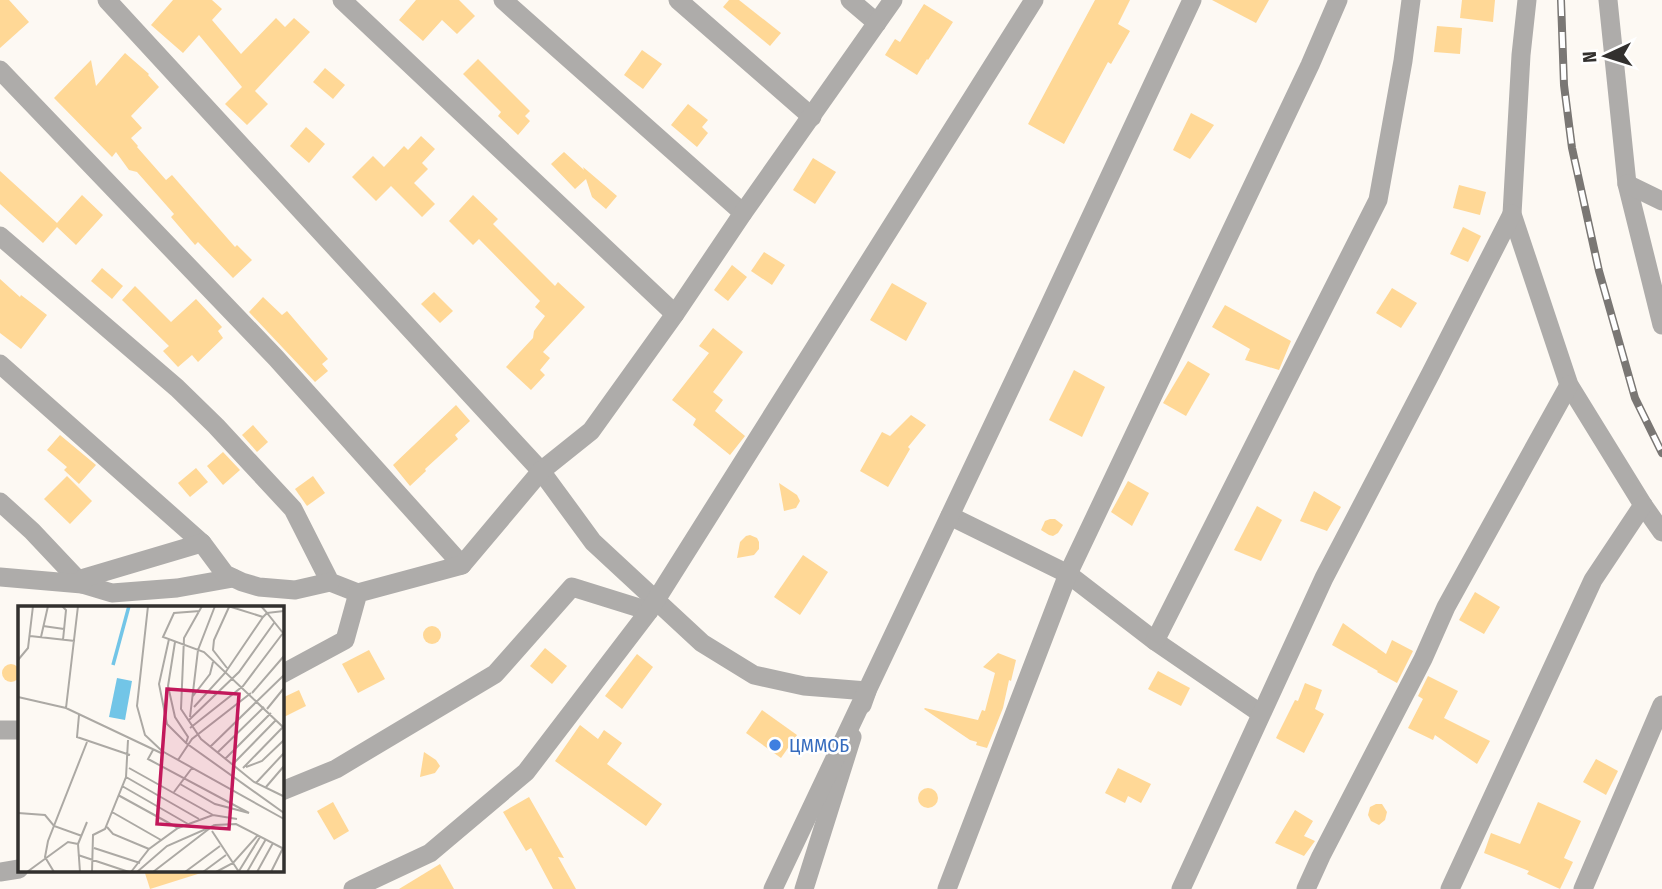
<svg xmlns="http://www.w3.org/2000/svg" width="1662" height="889" font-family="'Fira Sans Condensed',sans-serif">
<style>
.building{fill:#ffd896}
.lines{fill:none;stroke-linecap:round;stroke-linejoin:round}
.minor{stroke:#aeacaa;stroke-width:19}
.tertiary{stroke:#aeacaa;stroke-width:19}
.rail-casing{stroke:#7a7774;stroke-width:8}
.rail{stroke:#fff;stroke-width:5;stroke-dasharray:16;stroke-linecap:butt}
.shop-dot{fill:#3f7fe0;stroke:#fff;stroke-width:2.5}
.labels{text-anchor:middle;stroke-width:5;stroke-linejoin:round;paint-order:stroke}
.shop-label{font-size:19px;fill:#366cbe;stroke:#fff;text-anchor:start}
.inset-river{fill:none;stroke:#72c5e7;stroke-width:3.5}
.inset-road{fill:none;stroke:#aca9a4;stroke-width:2}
.view{fill:#c2185b;fill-opacity:0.15;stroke:#c2185b;stroke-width:3.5}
.inset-edge{fill:none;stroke:#32302e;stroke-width:3.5}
</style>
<rect width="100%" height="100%" fill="#fdf9f3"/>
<g class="building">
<polygon points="0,0 9,0 29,22 0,48"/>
<polygon points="173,0 212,0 222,9 212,20 241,54 276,18 285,27 294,18 310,32 255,91 268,104 247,125 225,104 242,87 199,35 183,53 151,25"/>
<polygon points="416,0 459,0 475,16 457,34 442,20 423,41 399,20"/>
<polygon points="729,0 739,0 781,33 770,46 723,7"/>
<polygon points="1095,0 1130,0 1118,24 1130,31 1111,64 1108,62 1064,144 1028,124"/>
<polygon points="1212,0 1269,0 1256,23"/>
<polygon points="1462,0 1495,0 1493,22 1460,18"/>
<polygon points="924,4 953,22 928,60 927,59 917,75 885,55 895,39 900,42"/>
<polygon points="1437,26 1462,28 1460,54 1434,52"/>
<polygon points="642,50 662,64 643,89 624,75"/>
<polygon points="125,53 149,74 148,75 159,87 131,116 142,128 131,138 138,146 137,147 166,180 172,175 235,247 237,245 252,260 233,278 198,242 195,245 171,217 174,214 137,172 129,170 116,152 112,157 54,98 91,60 96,86"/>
<polygon points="478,59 530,111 525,116 530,121 518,135 498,116 501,112 463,74"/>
<polygon points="325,68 345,85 333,99 313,82"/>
<polygon points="688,104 708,120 702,127 708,133 697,147 671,125"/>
<polygon points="1191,113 1214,125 1190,159 1173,150"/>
<polygon points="306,127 325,144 309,163 290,146"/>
<polygon points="421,136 435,149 422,163 428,169 414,183 435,204 422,217 391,186 376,201 352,177 373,156 384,167 404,146 408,150"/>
<polygon points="564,152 584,170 583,167 617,196 606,209 592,197 586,179 575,189 551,164"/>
<polygon points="813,158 836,172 815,204 793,190"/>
<polygon points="0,171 57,223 82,195 103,215 76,245 57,227 43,243 0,204"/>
<polygon points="1459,185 1486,192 1480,215 1453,208"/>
<polygon points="473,195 498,219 493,224 555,286 558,282 585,307 543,352 550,358 540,370 545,375 531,390 506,367 533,338 534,331 545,316 535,307 540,301 479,239 473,245 449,221"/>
<polygon points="1463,227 1481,236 1468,262 1450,254"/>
<polygon points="764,252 785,265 772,285 751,271"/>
<polygon points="732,265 747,277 728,301 714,290"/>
<polygon points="102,268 123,286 112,299 91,281"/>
<polygon points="0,279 20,297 21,295 47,315 21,349 0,333"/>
<polygon points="892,283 927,303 906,341 870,320"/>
<polygon points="135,286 171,322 196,299 222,327 218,331 223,338 198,362 192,355 178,367 163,351 169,346 122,300"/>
<polygon points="1392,288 1417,303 1401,328 1376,313"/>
<polygon points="434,292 453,311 440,323 421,304"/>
<polygon points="263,297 282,315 287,311 328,359 322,364 328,371 315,382 249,312"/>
<polygon points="1225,305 1291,341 1279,370 1245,360 1250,349 1212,327"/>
<polygon points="713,328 743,352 713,392 723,400 715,411 745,436 730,455 693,425 696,419 672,400 709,353 699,346"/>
<polygon points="1188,361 1210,374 1186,416 1163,403"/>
<polygon points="1074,370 1105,387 1082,437 1049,420"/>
<polygon points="456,405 470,421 455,435 458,439 425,469 426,471 410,486 393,465"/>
<polygon points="911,415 926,425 908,447 910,449 888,487 860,471 882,432 890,436"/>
<polygon points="253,425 268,442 257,452 242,435"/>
<polygon points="60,435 96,465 79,484 64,470 67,467 47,450"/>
<polygon points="223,452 240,470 223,485 207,466"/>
<polygon points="196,468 208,482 190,497 178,483"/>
<polygon points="67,476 92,501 70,524 44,499"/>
<polygon points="313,476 325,493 307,506 295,489"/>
<polygon points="1128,481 1149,493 1132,526 1111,512"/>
<polygon points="779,483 797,495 800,501 796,508 784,511"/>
<polygon points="1314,491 1341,507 1327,531 1300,521"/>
<polygon points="1257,506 1282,520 1261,561 1234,550"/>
<polygon points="1050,519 1055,519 1063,525 1058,533 1053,536 1049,535 1041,530 1045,521"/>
<polygon points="750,535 757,538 759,542 759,549 754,555 737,558 740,542 746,536"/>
<polygon points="803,555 828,572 800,615 774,597"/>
<polygon points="1475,592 1500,607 1484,634 1459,620"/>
<polygon points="1343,623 1386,654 1392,640 1413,651 1397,683 1377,672 1378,671 1332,645"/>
<circle cx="432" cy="635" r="9"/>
<polygon points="545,648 567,666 552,684 530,666"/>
<polygon points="369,650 385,679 358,693 342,664"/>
<polygon points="998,653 1016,660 1011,681 1009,680 1003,708 987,748 976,745 977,742 970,740 924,709 925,708 978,720 982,710 985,711 995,673 983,667"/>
<polygon points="637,654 653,667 622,709 605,696"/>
<circle cx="11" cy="673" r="9"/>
<polygon points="1158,671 1190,688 1181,706 1148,689"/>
<polygon points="1428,676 1458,691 1444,718 1490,741 1477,764 1435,735 1433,740 1408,728 1423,699 1418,696"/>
<polygon points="1305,683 1322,690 1315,709 1324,714 1304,753 1276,738 1295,700 1298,701"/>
<polygon points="299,690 306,706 282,718 282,698"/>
<polygon points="762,710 797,735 781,758 746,733"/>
<polygon points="580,725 598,739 604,730 622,743 607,764 662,804 646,826 555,761"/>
<polygon points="424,752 436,760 440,766 435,773 420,777"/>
<polygon points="1596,759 1618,771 1606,795 1583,782"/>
<polygon points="1118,768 1151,784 1141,803 1128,796 1125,803 1105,793"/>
<circle cx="928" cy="798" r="10"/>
<polygon points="529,797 564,858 558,857 576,889 553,889 531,848 526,851 503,812"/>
<polygon points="333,802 349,831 334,840 317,811"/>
<polygon points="1538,802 1581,821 1564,858 1573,862 1560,889 1527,874 1529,871 1484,853 1491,833 1520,844"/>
<polygon points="1376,804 1382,804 1387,812 1385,820 1379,825 1371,821 1368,815 1370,807"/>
<polygon points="1295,810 1313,821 1304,836 1315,841 1304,856 1275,843"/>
<polygon points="440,864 454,889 399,889"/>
<polygon points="144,870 201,870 201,873 150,889"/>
</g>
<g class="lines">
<g class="minor">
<polyline points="107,0 541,471 593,542 702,643 754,675 804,686 867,691 862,705"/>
<polyline points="342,0 675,314"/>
<polyline points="503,0 743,213"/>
<polyline points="678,0 812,117"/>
<polyline points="850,0 877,23"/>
<polyline points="1527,0 1521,55 1512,214 1569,385 1643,505 1662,532"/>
<polyline points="1608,0 1627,184 1662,325"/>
<polyline points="0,70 276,358 462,565"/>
<polyline points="1627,184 1662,201"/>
<polyline points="0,236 177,388 216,426 293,509 330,582 358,593"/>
<polyline points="0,364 202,543"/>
<polyline points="0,502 32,531 82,584 112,593 177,588 233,578"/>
<polyline points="950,516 1068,574 1155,641 1260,713"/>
<polyline points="0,577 82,584 84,578 202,543 225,574 242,582 259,587 295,590 330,582"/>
<polyline points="1155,641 1378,200 1403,61 1411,0"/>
<polyline points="282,674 345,640 358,593 462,565 541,471 591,431 675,314 743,213 893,0"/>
<polyline points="0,730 19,730"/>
<polyline points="282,791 336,769 495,674 572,587 649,611"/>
<polyline points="0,872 19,869"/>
<polyline points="353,889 430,853 526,772 649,611 1034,0"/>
<polyline points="804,889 852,737"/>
<polyline points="947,889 1068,574 1310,65 1338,0"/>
<polyline points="1181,889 1324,578 1431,373 1512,214"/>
<polyline points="1306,889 1321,856 1423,659 1446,607 1569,385"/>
<polyline points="1450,889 1593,580 1643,505"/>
<polyline points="1583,889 1662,705"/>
</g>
<polyline class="tertiary" points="773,889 1045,315 1192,0"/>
<g class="rail-casing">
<polyline id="rail" points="1561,0 1564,85 1572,148 1599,271 1635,398 1662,453"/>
</g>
<use href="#rail" class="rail"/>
</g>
<circle class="shop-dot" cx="775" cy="745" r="7"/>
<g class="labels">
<g class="shop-label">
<text x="789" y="752">ЦММОБ</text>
</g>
</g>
<g transform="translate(18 606)">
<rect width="266" height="266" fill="#fdf9f3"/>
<path d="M99 72 114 75 107 114 91 111Z" fill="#72c5e7"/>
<path class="inset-river" d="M95 59 111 0"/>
<path class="inset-road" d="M44 0 48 4 45 34M130 0 119 100 127 129 144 145 266 213M184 0 166 32 163 103 183 133 236 176 265 190M210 0 245 11 249 7 265 27M243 0 249 7 266 5M182 5 156 7 145 31 186 46 266 122M25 20 46 23M12 30 57 35M23 31 30 0M151 33 141 78 149 118 168 137 266 207M157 36 150 80 157 111 170 131 168 137M0 54 10 42 15 0M209 62 195 44 196 34 211 1M234 87 266 50M175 90 192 68 195 56M0 91 48 102 143 147M176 101 207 67 245 11M48 102 60 0M249 103 266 82M61 109 59 131 112 149M172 111 180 44 197 0M171 114 221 66 256 17M172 122 225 80 265 27M192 141 266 69M135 144 130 153 231 207 197 198 162 178M199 147 246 101M207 153 253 107M160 154 174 133 233 87M214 159 258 114M228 161 244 155 266 134M111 162 195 209M225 162 265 121M108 171 181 213M238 177 266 147M104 180 170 218M248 181 266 160M156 186 174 162M100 189 160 222M94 206 143 234M0 207 27 209 36 220 64 230M89 221 95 228 131 243M194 225 221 266M76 242 122 257M60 249 111 266M221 265 242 231M9 266 50 236 60 238M36 266 27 251 30 235 69 136M62 266 60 238 69 216M74 266 75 229 87 223 108 171 110 134M113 266 131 243 160 222 195 209 219 213M119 266 149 240 197 219 218 218 266 243M135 266 196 219M167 266 202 240M185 266 208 249M198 266 215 257 240 229M229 266 248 233M239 266 255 237M253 266 265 242"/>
<path class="view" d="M149 83 221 88 211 223 139 218Z"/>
<rect width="266" height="266" class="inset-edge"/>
</g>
<g transform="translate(1606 56) rotate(266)" stroke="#ffffff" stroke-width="5" paint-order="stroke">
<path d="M0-5L12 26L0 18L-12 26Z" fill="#32302e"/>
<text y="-10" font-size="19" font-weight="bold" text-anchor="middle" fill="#32302e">N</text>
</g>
</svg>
